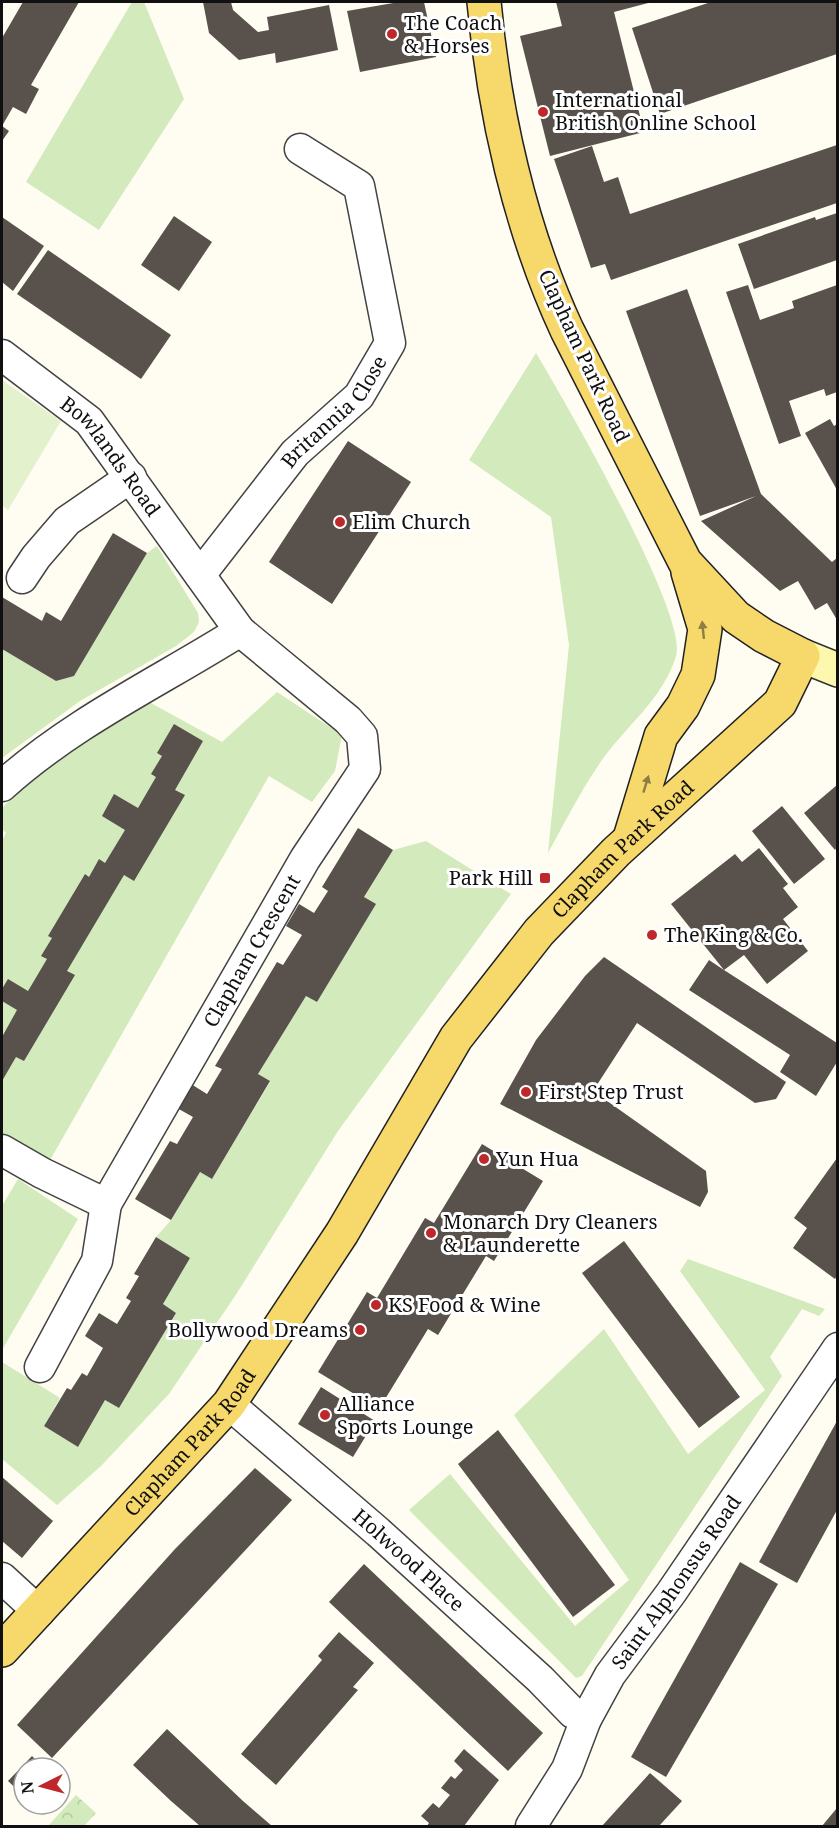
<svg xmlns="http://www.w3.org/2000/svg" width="839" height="1828" font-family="'Noto Serif',serif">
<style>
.grass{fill:#d2eabc}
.park{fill:url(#park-crowns)}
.pitch{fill:#e4f1cd}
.building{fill:#58514c}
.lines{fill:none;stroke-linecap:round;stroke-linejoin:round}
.street-casing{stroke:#434343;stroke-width:33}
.secondary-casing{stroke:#323232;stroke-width:36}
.primary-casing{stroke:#212121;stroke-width:36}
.street{stroke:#fff;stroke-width:30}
.secondary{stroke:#fef7ae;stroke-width:33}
.primary{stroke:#f7d86b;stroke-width:33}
.oneway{fill:#8f7e42}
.poi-dot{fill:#bf282b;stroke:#fff;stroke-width:2}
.labels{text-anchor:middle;stroke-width:6;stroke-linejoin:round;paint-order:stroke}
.poi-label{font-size:20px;fill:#101010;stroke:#fff;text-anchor:start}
.street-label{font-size:20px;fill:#101010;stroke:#fff}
</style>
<defs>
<pattern id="park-crowns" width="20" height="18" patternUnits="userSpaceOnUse" patternTransform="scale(1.5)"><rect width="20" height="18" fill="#d2eabc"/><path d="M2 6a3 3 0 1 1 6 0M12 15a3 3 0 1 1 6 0" fill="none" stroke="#b3c8a1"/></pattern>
</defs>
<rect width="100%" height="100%" fill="#fffdf2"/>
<g class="grass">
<polygon points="132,2 144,2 184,99 99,230 26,182"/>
<path d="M536 353C563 398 689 615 676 656 663 700 622 729 598 766 579 794 564 824 548 853L569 645 551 517 469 460Z"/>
<polygon points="157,546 198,613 199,622 194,632 176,646 80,701 2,758 2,649 56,681 74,676 147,553"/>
<path d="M277 692 342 735 335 771 312 802 269 776 49 1162 2 1134V841L6 833 2 829V808C45 765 94 727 149 702L222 742Z"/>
<polygon points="426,841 511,894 338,1131 237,1293 169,1394 101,1466 57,1505 2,1459 2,1362 60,1398 44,1426 78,1447 105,1400 119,1408 176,1313 163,1304 190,1258 156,1237 171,1220 200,1172 212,1179 270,1082 258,1074 306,996 317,1002 375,905 364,897 393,850"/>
<polygon points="18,1179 78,1219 2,1350 2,1206"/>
<polygon points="688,1259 825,1309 819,1316 802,1309 770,1357 782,1376 582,1676 576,1678 409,1510 450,1474 575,1626 629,1580 514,1415 604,1329 688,1454 765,1390 680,1271"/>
</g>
<polygon class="park" points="76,1795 96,1813 84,1826 48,1826"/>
<polygon class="pitch" points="2,380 61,421 8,510 2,505"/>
<g class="building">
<polygon points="23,2 79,2 31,85 39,89 26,114 13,107 2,126 2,38"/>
<polygon points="203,2 231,2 233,10 258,32 269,30 267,17 329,5 338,50 276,63 275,53 239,60 209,33"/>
<polygon points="399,2 424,2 436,57 360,72 347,11"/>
<polygon points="556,2 652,2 614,12 644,132 550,156 520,36 562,26"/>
<polygon points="711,2 837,2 837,54 660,114 632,28"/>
<polygon points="2,126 9,131 2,141"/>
<polygon points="837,145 837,203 611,280 605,264 591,268 554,159 592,146 604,182 618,177 630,214"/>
<polygon points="837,213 837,260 754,289 738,244 815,217 816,220"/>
<polygon points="174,216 212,242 179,291 141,265"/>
<polygon points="2,217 44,246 13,291 2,282"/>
<polygon points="48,250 171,335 141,379 17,294"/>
<polygon points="748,285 760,320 794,308 792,301 837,285 837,392 826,396 824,389 789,401 801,436 779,444 726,292"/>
<polygon points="687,289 761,494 832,562 837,558 837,620 827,603 815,610 798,581 780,591 701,521 756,496 700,516 626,311"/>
<polygon points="830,419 834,426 837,424 837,490 805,433"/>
<polygon points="348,441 411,482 332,604 269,562"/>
<polygon points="113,533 147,553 74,676 56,681 2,649 2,597 42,621 46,612 61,621"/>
<polygon points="174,724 203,741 175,790 185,795 134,881 124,875 67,971 75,975 24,1061 16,1057 2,1081 2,1037 17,1010 2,1001 2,989 8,979 28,991 47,959 41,956 52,938 48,936 85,874 89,877 99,859 105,863 125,830 102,816 114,794 138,808 156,777 151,774 162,756 157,753"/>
<polygon points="837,785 837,847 835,850 804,813"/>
<polygon points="782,806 825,859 794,884 752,831"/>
<polygon points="358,828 393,850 364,897 376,904 317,1002 306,996 258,1074 270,1081 212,1179 200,1172 171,1220 135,1199 170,1141 177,1144 193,1117 177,1108 191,1084 207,1094 222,1069 215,1066 277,962 283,965 302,935 286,926 299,904 314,913 328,891 322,887"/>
<polygon points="759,848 788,884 783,888 798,907 783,919 808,951 767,984 744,955 724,970 837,1043 837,1062 816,1096 780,1072 790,1055 689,990 709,960 724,970 671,904 735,854 742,862"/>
<polygon points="604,957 786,1082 776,1099 755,1103 637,1023 593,1091 706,1171 708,1192 700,1207 500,1104 536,1040 585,976"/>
<polygon points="482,1144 543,1181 494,1261 486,1256 438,1335 428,1329 379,1409 318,1372 367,1292 377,1298 425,1218 434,1223"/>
<polygon points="837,1158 837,1276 835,1279 793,1248 807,1228 794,1218"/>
<polygon points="156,1237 190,1258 163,1304 176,1313 119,1408 105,1400 78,1447 44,1426 67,1388 71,1390 82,1373 87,1376 103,1348 85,1336 99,1313 117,1324 131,1301 126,1298 139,1276 134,1274"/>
<polygon points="624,1241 740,1397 699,1428 582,1273"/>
<polygon points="321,1387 375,1421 353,1457 298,1424"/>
<polygon points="837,1421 837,1510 797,1583 759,1562"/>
<polygon points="498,1430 615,1585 573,1617 458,1464"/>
<polygon points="255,1468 292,1500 52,1758 17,1725 175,1549"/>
<polygon points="2,1477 53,1521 22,1558 2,1541"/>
<polygon points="740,1562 778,1584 666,1777 631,1757"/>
<polygon points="364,1564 543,1733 508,1771 329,1602"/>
<polygon points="339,1632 374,1663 353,1687 358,1690 276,1785 241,1754 322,1660 318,1656"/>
<polygon points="167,1729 243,1801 272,1826 200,1826 171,1801 133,1765"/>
<polygon points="464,1749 499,1780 464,1826 427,1826 429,1823 421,1816 433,1803 439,1808 450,1795 441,1788 451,1776 455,1779 463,1770 454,1761"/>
<polygon points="32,1756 44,1768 24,1768 24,1796 8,1781"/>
<polygon points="650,1773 682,1801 659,1826 602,1826"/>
<polygon points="837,1808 837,1826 822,1826"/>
</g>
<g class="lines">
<g class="street-casing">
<g id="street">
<path id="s1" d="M2 355 89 421 240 631 348 720 362 736 365 769 305 859 106 1204 42 1173 2 1150"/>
<path id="s2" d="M200 575 295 453 359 396 390 343 359 186 300 149"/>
<polyline points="22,578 36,557 67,521 131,477"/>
<path d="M2 786C73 722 159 682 240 631"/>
<polyline points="40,1367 97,1261 106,1204"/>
<path id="s3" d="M229 1404 378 1532 540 1679 573 1713 586 1719"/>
<polyline points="2,1578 39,1612"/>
<path id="s4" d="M531 1826 567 1769 586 1719 610 1675 671 1593 838 1348"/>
</g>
</g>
<g class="secondary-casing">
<polyline id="secondary" points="803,656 838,670"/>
</g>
<g class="primary-casing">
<g id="primary">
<polyline points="630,838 661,736 683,706 698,675 705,629 688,572"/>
<path id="s5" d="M2 1650 229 1404 342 1233 456 1038 539 932 616 852 780 703 803 656 764 636 736 617 685 562 567 330C520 229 494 112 484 2"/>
</g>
</g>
<use href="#street" class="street"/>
<use href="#secondary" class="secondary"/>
<use href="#primary" class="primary"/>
</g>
<defs><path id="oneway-solid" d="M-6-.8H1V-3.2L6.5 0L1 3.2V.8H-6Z" transform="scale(1.5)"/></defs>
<g class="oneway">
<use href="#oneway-solid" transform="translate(703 630) rotate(-96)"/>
<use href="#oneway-solid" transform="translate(646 784) rotate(-73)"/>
</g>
<g class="poi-dot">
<circle cx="392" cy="34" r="6"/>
<circle cx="543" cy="112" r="6"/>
<circle cx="340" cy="522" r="6"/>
<rect x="539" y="872" width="12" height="12" rx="3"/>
<circle cx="652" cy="935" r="6"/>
<circle cx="526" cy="1092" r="6"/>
<circle cx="484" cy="1159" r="6"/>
<circle cx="431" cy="1233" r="6"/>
<circle cx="376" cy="1305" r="6"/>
<circle cx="360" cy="1330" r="6"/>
<circle cx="325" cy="1415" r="6"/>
</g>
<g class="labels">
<g class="poi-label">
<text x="404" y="30">The Coach<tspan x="404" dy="23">&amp; Horses</tspan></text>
<text x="555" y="107">International<tspan x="555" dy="23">British Online School</tspan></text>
<text x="352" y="529">Elim Church</text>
<text x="533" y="885" text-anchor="end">Park Hill</text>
<text x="664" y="942">The King &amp; Co.</text>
<text x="538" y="1099">First Step Trust</text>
<text x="496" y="1166">Yun Hua</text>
<text x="443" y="1229">Monarch Dry Cleaners<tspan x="443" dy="23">&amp; Launderette</tspan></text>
<text x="388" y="1312">KS Food &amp; Wine</text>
<text x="348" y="1337" text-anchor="end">Bollywood Dreams</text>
<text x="337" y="1411">Alliance<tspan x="337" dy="23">Sports Lounge</tspan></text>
</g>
<g class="street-label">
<text transform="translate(584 356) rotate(65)" y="7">Clapham Park Road</text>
<text dy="7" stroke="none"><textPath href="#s2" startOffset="212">Britannia Close</textPath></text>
<text dy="7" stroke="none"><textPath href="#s1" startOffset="150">Bowlands Road</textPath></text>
<text dy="7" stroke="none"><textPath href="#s5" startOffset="1018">Clapham Park Road</textPath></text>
<text transform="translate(252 951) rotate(-60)" y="7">Clapham Crescent</text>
<text dy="7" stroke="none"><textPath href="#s5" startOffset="280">Clapham Park Road</textPath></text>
<text dy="7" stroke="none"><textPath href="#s3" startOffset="238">Holwood Place</textPath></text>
<text dy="7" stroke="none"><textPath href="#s4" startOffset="285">Saint Alphonsus Road</textPath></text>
</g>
</g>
<rect width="839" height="1828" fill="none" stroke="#101010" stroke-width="6"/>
<g transform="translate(42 1786) rotate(264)"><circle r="28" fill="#ffffff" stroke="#9f9f9f" stroke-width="1.5"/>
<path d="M0-4.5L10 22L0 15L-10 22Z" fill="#bf282b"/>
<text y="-9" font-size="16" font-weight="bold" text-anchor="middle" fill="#101010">N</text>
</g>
</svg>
